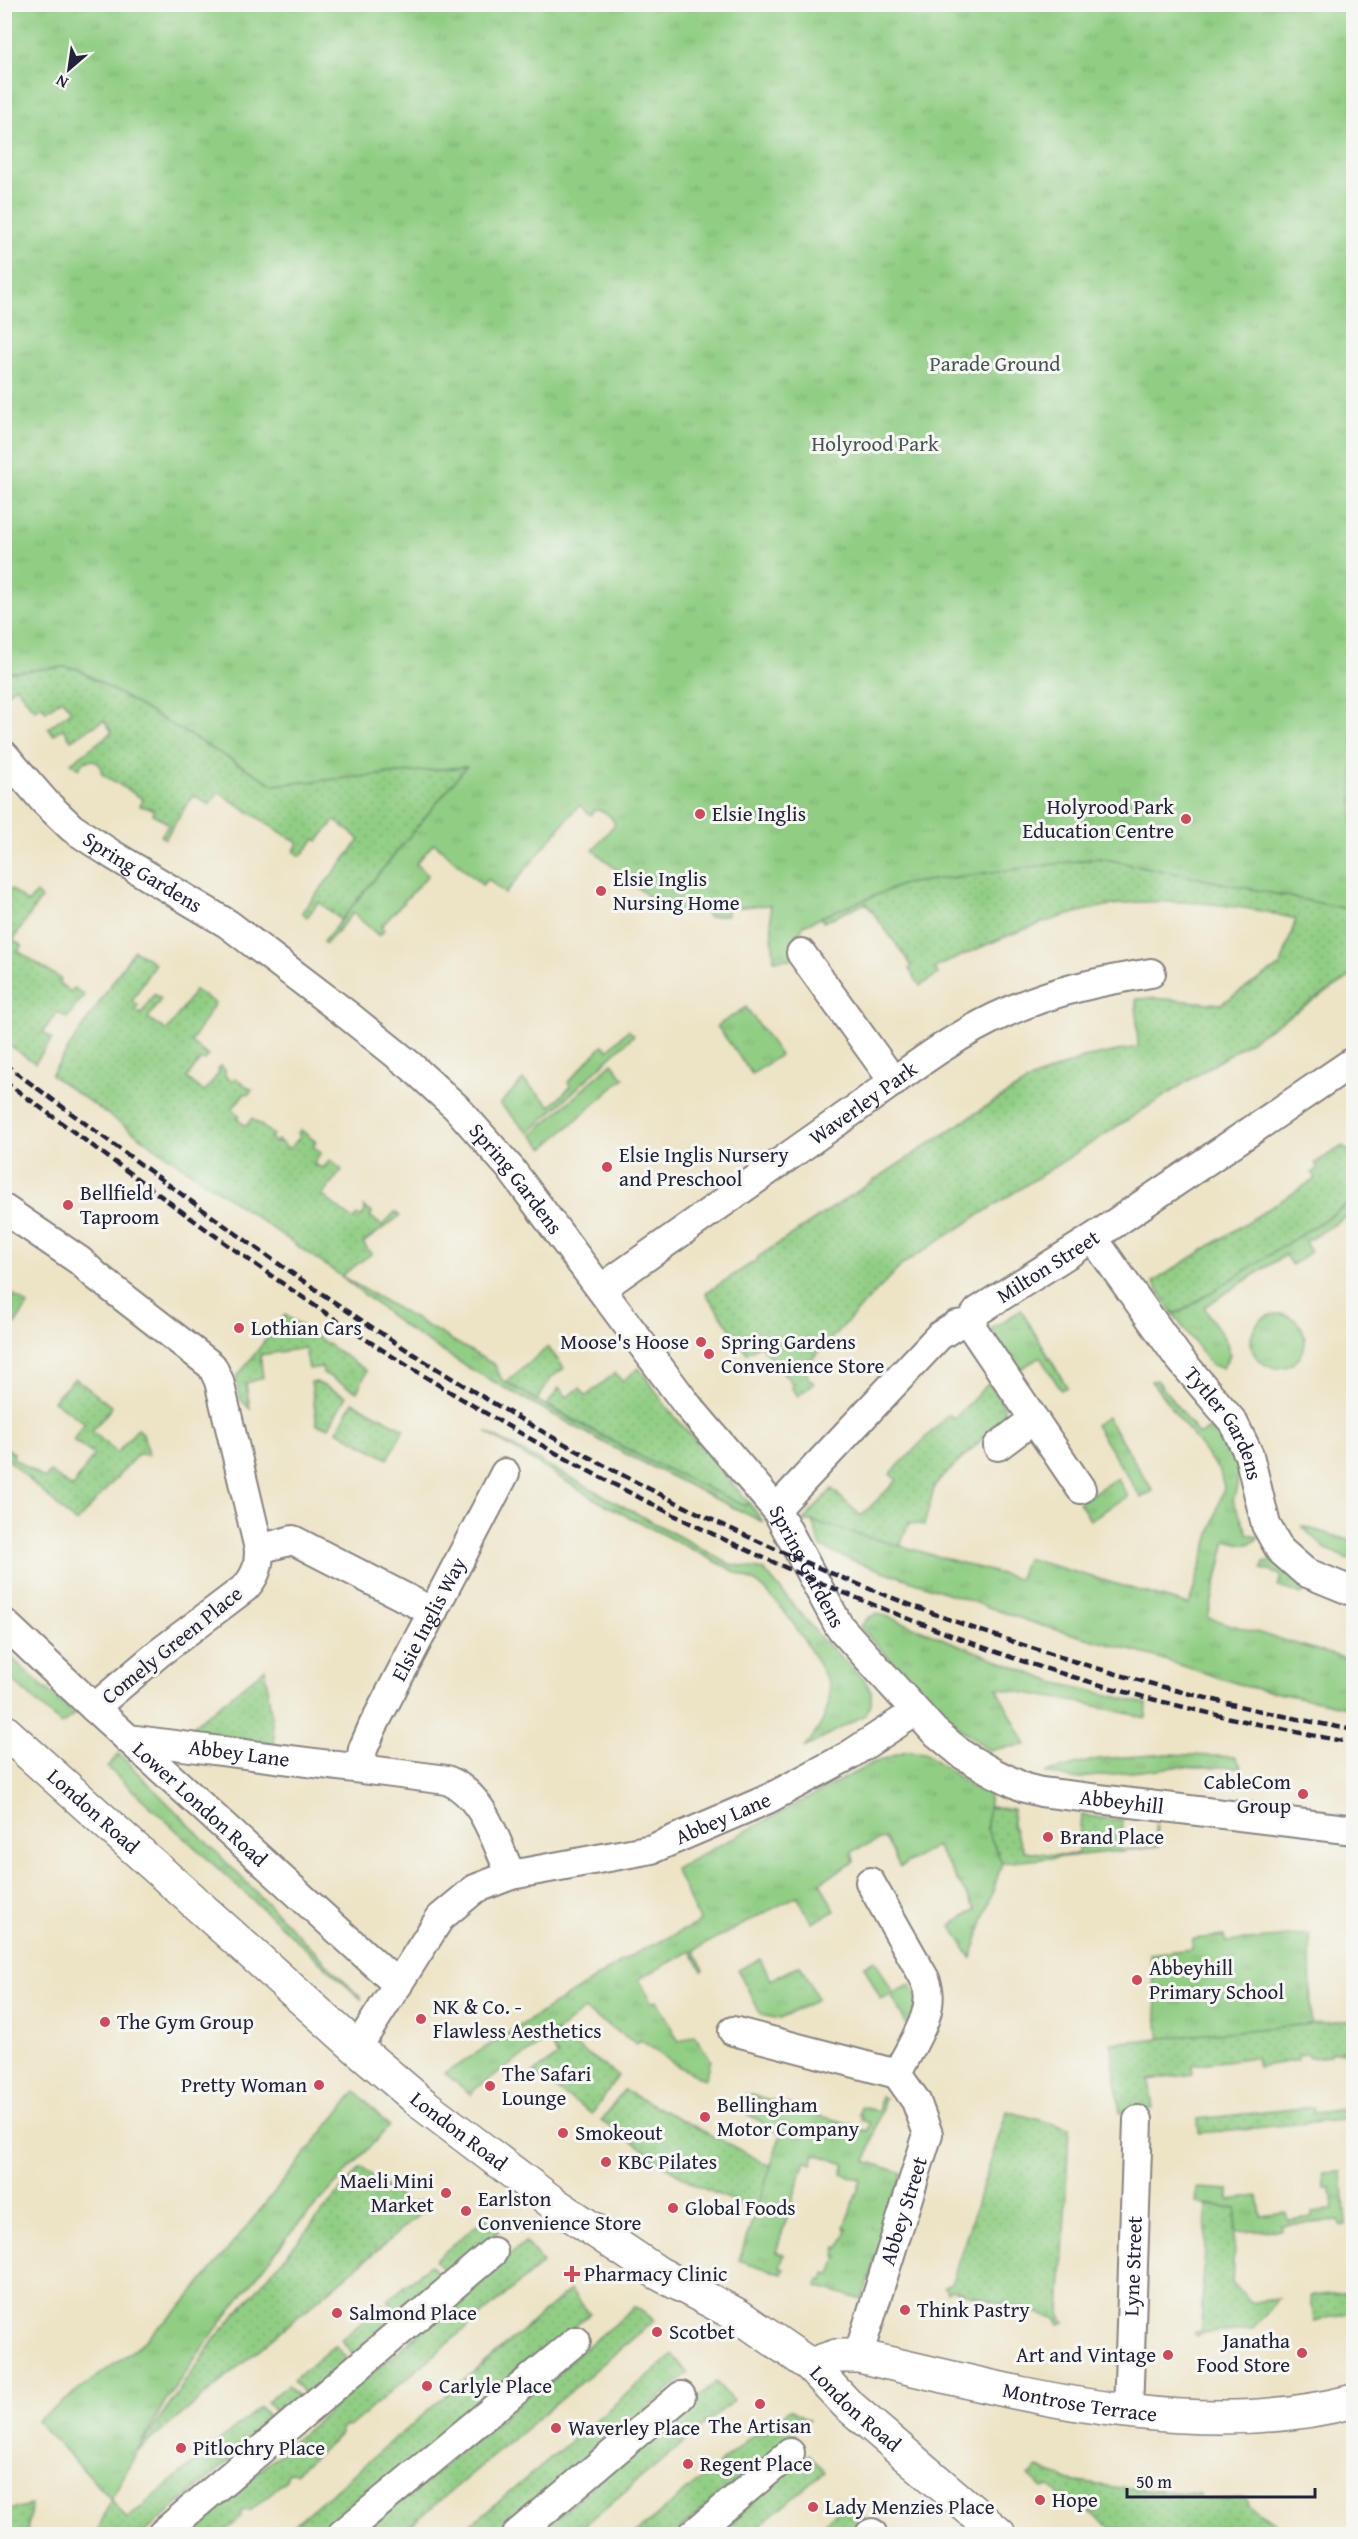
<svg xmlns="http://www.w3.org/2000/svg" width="1358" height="2539" font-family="'Gentium Book Plus',serif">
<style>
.grass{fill:url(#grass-tufts);stroke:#5a7860;stroke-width:1.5}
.garden{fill:url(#garden-dots);stroke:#5a7860;stroke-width:1.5}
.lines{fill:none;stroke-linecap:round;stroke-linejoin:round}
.street-casing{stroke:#888380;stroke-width:32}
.secondary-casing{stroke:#888380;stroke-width:36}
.primary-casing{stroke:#888380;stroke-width:36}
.street{stroke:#fff;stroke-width:28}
.secondary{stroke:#fff;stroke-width:33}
.primary{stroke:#fff;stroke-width:33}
.rail{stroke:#22223b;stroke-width:4.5;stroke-dasharray:9 4.5;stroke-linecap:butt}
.poi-dot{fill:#d1495b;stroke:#f6f6f2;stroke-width:2}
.labels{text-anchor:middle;stroke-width:6;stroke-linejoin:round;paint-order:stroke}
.park-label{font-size:21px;fill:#435651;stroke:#f6f6f2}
.poi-label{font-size:21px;fill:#22223b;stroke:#f6f6f2;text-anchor:start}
.street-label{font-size:21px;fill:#22223b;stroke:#f6f6f2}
</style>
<defs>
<pattern id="grass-tufts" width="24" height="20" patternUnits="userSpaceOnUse" patternTransform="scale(1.5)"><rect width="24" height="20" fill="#91ce84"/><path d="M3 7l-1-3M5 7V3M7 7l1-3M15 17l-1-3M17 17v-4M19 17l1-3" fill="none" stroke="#7db173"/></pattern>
<pattern id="garden-dots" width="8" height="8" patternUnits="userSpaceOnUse" patternTransform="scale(1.5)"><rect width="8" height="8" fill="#91ce84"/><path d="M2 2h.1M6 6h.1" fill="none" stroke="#7db173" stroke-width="1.8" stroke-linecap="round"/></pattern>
</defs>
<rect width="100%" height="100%" fill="#f6f6f2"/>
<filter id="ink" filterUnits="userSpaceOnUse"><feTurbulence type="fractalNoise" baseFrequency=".0167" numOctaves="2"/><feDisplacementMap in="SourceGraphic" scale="12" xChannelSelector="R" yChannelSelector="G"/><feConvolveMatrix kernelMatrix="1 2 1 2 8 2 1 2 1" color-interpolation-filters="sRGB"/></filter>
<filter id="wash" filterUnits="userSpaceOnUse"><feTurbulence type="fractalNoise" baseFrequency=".008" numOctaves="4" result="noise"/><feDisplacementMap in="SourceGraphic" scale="24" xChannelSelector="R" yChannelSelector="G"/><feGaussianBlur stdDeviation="1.35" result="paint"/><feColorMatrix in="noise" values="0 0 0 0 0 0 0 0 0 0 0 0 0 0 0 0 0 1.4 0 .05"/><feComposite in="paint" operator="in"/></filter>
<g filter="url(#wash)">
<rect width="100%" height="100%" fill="#ede4c6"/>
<g class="grass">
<path d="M5 5H1353V910L1100 858 904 884 803 925 792 959 774 960 770 905 727 908V915L708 917 706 910 668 913 593 850 615 824C610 815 605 810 595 810L591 815 579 805 505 894 488 879 482 885 434 843 416 864 428 875 381 927 384 930 379 936 353 913 326 944 323 942 466 767 274 785 77 669 65 667 5 673Z"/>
<polygon points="746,1007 780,1055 752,1074 717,1026"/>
<polygon points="628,1030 634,1035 529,1133 500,1104 523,1080 551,1106 570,1087 568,1082 603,1045 608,1050"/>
<polygon points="612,1063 624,1078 544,1148 532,1135"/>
<polygon points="1353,1201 1353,1213 1305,1242 1311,1252 1292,1265 1285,1255 1204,1307 1227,1343 1230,1356 1222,1368 1211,1365 1171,1311 1182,1311"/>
<polygon points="341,1276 495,1365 502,1380 552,1409 647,1460 745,1506 749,1503 763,1522 612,1447 469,1368 407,1329"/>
<polygon points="1021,1310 1067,1387 1061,1390 1040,1357 1017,1371 991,1329"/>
<circle cx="1278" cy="1341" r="27"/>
<path d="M1157 1380 1199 1435 1218 1424C1236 1454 1245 1465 1233 1500L1248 1534 1259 1536C1251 1549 1239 1543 1226 1540L1208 1618 1344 1658 1353 1666V1708L1248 1687 1152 1656 1043 1626 857 1562 821 1547 812 1521 1019 1579 1026 1558 1189 1605 1224 1487 1220 1472 1151 1381Z"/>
<polygon points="1107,1417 1153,1491 1141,1498 1095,1425"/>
<path d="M486 1432 730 1564 764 1570 820 1637 863 1678 871 1691V1704L865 1715 804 1748C820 1729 834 1707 828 1682 810 1647 787 1608 757 1583L598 1501Z"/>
<polygon points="1117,1478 1128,1496 1090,1520 1079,1502"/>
<polygon points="1301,1526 1353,1541 1353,1561 1326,1549"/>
<polygon points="1273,1560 1302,1585 1304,1592 1302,1594 1278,1587 1281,1575 1262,1569 1264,1562"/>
<polygon points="876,1614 886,1616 1053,1682 1147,1704 1146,1718 1088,1704 997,1688 1026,1745 988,1750 942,1714 860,1627 868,1618"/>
<polygon points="5,1652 74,1714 62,1725 5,1674"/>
<polygon points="906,1751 925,1753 977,1791 990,1787 987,1829 1002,1863 971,1958 951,1925 976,1910 936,1846 900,1867 885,1838 852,1851 854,1862 820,1882 835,1911 812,1923 797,1896 694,1950 704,1970 702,1971 691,1951 639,1979 652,2003 657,2000 679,2042 694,2035 711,2060 704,2080 676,2065 640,2040 637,2044 584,2010 547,2040 475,2089 471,2095 445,2073 634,1954 700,1922 675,1869 873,1763"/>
<polygon points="119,1754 361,1998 362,2000 107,1767"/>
<polygon points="1167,1754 1235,1757 1242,1767 1175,1767 1072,1779 1045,1773 1098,1759"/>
<polygon points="1310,1934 1311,2024 1160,2040 1150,1954 1192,1949 1193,1939 1224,1936 1226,1942"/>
<polygon points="760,1959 771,1980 800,1965 818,1999 780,2019 761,2015 738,1970"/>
<polygon points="875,1960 893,1993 911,1984 920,2004 908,2027 891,1994 881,1999 864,1966"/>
<polygon points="356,2091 389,2126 288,2236 207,2341 166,2400 111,2499 37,2421 136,2348 184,2304"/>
<polygon points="746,2094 793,2105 792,2113 803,2115 804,2112 852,2124 851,2127 868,2131 870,2123 861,2120 862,2116 859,2115 861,2107 878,2111 881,2097 885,2098 866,2161 902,2173 862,2300 817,2286 819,2280 823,2281 825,2274 831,2275 837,2257 835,2256 837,2248 840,2249 847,2229 844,2228 861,2180 842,2173 845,2164 815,2154 812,2164 805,2161 776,2252 784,2255 780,2267 784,2269 782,2274 739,2260 781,2134 738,2108"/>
<polygon points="1342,2172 1346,2225 1340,2226 1339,2221 1281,2225 1281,2230 1235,2232 1236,2208 1196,2203 1197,2188 1229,2190 1229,2200 1258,2196 1261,2216 1286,2213 1288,2220 1312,2217 1312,2212 1333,2209 1331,2188 1325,2188 1323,2173"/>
</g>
<g class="garden">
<polygon points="65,667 77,669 274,785 466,767 341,920 319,902 307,917 302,912 360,840 335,820 318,841 315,839 301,856 294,851 298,843 218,792 209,805 193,795 165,839 161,836 169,824 153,814 153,809 140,806 143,799 102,774 100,765 93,760 83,762 79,769 71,763 112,732 104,720 71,740 63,728 54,735 48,728 71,711 62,699 46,711 41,705 34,710 16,686 5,695 5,673"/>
<path d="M1100 858 1353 910V975L903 1264 806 1365 808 1378 814 1383 798 1396 791 1387 793 1384 760 1345 747 1353 706 1294 707 1291H709L757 1260 758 1257 982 1109 1032 1079 1083 1058 1138 1047 1136 999 1152 998 1221 1004 1281 965 1296 919C1239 904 1164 896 1106 906 1046 917 989 943 935 968L938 974 920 986 909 969 912 966 866 903 823 922 821 917 904 884Z"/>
<polygon points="4,888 8,891 11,889 28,903 36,893 41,898 13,940 22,946 18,951 61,979 59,983 71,992 74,988 84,995 67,1018 57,1012 43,1032 52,1039 35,1063 5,1042"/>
<polygon points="134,950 155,963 132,1001 138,1005 135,1010 141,1014 154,994 161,999 148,1018 167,1031 195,990 215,1003 191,1042 208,1056 205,1060 200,1060 187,1078 204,1092 219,1073 218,1070 220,1066 225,1070 225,1076 232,1081 235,1078 252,1090 249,1094 244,1094 232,1109 240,1116 237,1119 246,1126 252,1118 273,1135 270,1138 275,1143 278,1140 289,1149 300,1137 298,1133 301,1130 316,1142 313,1146 321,1153 313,1164 323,1168 330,1160 342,1170 322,1195 353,1220 357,1215 360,1217 365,1212 364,1207 372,1213 370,1216 382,1226 395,1212 400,1216 363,1243 371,1254 341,1276 51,1075"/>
<polygon points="1343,1146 1347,1151 1353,1147 1353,1201 1182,1311 1176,1313 1171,1311 1153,1282 1315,1179 1312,1173 1318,1168 1315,1163"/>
<polygon points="5,1289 28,1305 5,1339"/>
<polygon points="285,1315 367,1371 357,1392 323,1373 322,1367 309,1369 305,1348 260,1355 263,1378 246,1383 250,1409 240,1399 236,1378"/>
<polygon points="548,1347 564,1368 551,1378 537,1400 506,1382"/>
<polygon points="639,1368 669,1410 749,1503 745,1506 647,1460 547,1405 559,1388 567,1397 580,1388 586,1396 615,1373 622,1381"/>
<polygon points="75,1378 112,1407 92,1431 117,1453 137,1429 143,1433 148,1455 138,1454 76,1523 4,1456 5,1448 14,1453 13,1458 45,1479 50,1472 72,1488 94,1455 73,1440 85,1423 53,1401"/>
<polygon points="311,1382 316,1382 346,1396 329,1427 317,1425"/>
<polygon points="989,1383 1004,1406 1004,1418 935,1485 924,1525 909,1523 900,1546 812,1521 803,1521 832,1489 861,1516 897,1480 890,1474 949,1414 954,1419"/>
<polygon points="353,1402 404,1429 388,1459 337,1431"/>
<polygon points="265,1669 275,1744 189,1732 188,1730"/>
<polygon points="988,1807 1013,1809 1012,1824 1024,1851 1062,1856 1078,1853 1081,1815 1123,1821 1121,1850 1153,1847 1156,1843 1156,1824 1159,1847 1002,1863 987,1829"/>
<polygon points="1353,2020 1353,2054 1345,2055 1344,2051 1330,2053 1330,2056 1309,2058 1308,2054 1298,2055 1298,2060 1258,2067 1256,2057 1192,2065 1193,2074 1149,2080 1153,2109 1120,2113 1111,2043"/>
<polygon points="555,2031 618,2076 592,2114 533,2073 558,2056 547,2040"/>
<polygon points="624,2090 771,2166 756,2211 698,2186 650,2157 651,2154 601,2121"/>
<polygon points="1353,2099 1353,2119 1199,2133 1198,2119 1313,2107 1314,2113 1345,2109 1345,2100"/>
<polygon points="1007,2111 1069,2128 1060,2316 1064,2322 1059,2324 1055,2318 952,2290 947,2292 944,2287 951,2284"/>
<polygon points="361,2167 408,2204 421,2201 427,2208 136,2453 214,2340"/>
<polygon points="1207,2205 1236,2208 1232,2282 1250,2302 1279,2299 1252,2330 1202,2333 1197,2336 1194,2332 1199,2332 1201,2329"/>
<polygon points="486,2217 499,2231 448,2275 435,2260"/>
<polygon points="525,2242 543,2263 349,2427 345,2426 341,2429 341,2434 295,2473 290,2472 286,2475 286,2480 250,2511 245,2510 241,2513 241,2518 222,2534 186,2534"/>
<polygon points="430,2265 443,2279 400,2315 388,2300"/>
<polygon points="570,2290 590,2314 323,2534 283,2534"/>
<polygon points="1352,2292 1353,2312 1314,2321 1311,2296"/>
<polygon points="383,2304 396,2319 354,2355 341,2340"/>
<polygon points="635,2307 655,2320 400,2534 361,2534"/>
<polygon points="335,2345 348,2360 306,2396 293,2380"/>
<polygon points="673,2355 688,2374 499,2534 460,2534"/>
<polygon points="716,2382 733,2401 574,2534 536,2534"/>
<polygon points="288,2385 301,2400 280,2418 267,2402"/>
<polygon points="260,2407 274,2423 143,2534 105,2534 98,2530 111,2499 127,2519"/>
<polygon points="790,2409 809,2420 674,2534 635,2534 758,2431 761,2434"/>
<polygon points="809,2454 824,2472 750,2534 713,2534"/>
<polygon points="1038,2468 1063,2478 1063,2480 1128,2489 1200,2494 1201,2500 1246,2498 1250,2506 1291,2534 1134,2534 1130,2532 1126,2534 1120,2529 1111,2529 1071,2498 1064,2499 1050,2487 1043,2488 1029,2476"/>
<polygon points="850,2501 868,2523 854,2534 811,2534"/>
<polygon points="31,2505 28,2534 5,2534 5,2511"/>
</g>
</g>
<g filter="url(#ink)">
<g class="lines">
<g class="street-casing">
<g id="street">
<path id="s1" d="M4 755 45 802 72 828 113 855 228 924 350 1017 411 1066 456 1107 510 1168 688 1406 776 1509 839 1626 934 1731 963 1755 994 1773 1025 1788 1041 1792 1354 1830"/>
<polyline points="801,953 894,1082"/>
<path d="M4 1209 80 1261 95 1275 212 1366 219 1381 259 1549C259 1565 257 1574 246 1587L159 1653 94 1708"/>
<path id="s2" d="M1093 1238 1178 1357 1233 1422 1249 1455 1266 1525 1280 1550 1305 1572 1354 1592"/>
<path id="s3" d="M602 1288C683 1230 765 1173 847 1115 898 1079 949 1037 1007 1012 1052 991 1101 981 1151 973"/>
<polyline points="969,1323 1081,1489"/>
<polyline points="998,1446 1034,1419"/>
<path id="s4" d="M776 1509 939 1336 956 1325 969 1323 978 1311 1093 1238 1354 1061"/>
<polyline points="259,1549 293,1540 433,1612"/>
<path id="s5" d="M4 1623 89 1703 398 1985"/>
<path id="s6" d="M128 1739 447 1780C484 1795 495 1841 511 1875"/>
<path id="s7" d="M360 1768 363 1749 373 1726 505 1473"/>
<polyline points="733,2031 897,2074"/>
<path id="s8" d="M357 2048 440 1918 475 1889 511 1875 652 1849 768 1799 848 1756 915 1712"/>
<path id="s9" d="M858 2356 928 2134 916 2101 897 2074C910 2046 939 2010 925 1979L870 1882"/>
<path id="s10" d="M1128 2412 1138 2120"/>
<polyline points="162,2534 493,2252"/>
<polyline points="342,2534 576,2341"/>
<polyline points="517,2534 681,2396"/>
<polyline points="693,2534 790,2453"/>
<polyline points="870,2534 872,2533"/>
</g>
</g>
<g class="secondary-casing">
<g id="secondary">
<path id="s11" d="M810 2365 847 2404 999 2534"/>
</g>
</g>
<g class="primary-casing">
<g id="primary">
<path id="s12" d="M4 1731 357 2048 424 2105 552 2202 658 2273 739 2316 810 2365 836 2356H858C1016 2392 1191 2444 1354 2401"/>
</g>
</g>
<use href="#street" class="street"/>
<use href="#secondary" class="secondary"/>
<use href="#primary" class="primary"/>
<g class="rail">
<path d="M4 1064C132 1157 257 1253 390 1339 682 1529 1011 1667 1354 1730"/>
<path d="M4 1081C130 1172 253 1268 384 1351 548 1455 718 1544 899 1615 951 1635 1003 1656 1057 1672 1154 1702 1254 1725 1354 1743"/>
</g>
</g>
</g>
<g class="poi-dot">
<circle cx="700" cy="814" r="6"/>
<circle cx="1186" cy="819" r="6"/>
<circle cx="601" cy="891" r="6"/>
<circle cx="607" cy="1167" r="6"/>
<circle cx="68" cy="1205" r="6"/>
<circle cx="239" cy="1328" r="6"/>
<circle cx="701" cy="1342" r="6"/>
<circle cx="709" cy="1354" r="6"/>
<circle cx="1303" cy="1794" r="6"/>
<circle cx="1048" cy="1837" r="6"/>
<circle cx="1137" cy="1980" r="6"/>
<circle cx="421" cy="2019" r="6"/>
<circle cx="105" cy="2022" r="6"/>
<circle cx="319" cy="2085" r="6"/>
<circle cx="490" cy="2086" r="6"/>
<circle cx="705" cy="2117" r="6"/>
<circle cx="563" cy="2133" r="6"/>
<circle cx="606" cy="2162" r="6"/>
<circle cx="446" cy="2193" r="6"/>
<circle cx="673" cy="2208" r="6"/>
<circle cx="466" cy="2211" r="6"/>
<path d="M569 2265h6v6h6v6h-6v6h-6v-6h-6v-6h6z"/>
<circle cx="905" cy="2310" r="6"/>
<circle cx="337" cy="2313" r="6"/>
<circle cx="657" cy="2332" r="6"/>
<circle cx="1302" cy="2353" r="6"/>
<circle cx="1168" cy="2355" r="6"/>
<circle cx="427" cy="2386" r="6"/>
<circle cx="760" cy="2404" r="6"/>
<circle cx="556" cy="2428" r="6"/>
<circle cx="181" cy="2448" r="6"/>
<circle cx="688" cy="2464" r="6"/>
<circle cx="1040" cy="2500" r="6"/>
<circle cx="813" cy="2507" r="6"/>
</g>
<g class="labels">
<g class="park-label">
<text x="995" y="371">Parade Ground</text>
<text x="875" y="451">Holyrood Park</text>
</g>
<g class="poi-label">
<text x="1174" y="814" text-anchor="end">Holyrood Park<tspan x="1174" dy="24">Education Centre</tspan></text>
<text x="712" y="821">Elsie Inglis</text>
<text x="613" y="886">Elsie Inglis<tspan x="613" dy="24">Nursing Home</tspan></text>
<text x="619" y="1162">Elsie Inglis Nursery<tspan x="619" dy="24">and Preschool</tspan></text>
<text x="80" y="1200">Bellfield<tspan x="80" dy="24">Taproom</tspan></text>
<text x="251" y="1335">Lothian Cars</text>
<text x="689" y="1349" text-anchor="end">Moose's Hoose</text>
<text x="721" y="1349">Spring Gardens<tspan x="721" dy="24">Convenience Store</tspan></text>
<text x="1291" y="1789" text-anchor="end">CableCom<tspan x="1291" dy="24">Group</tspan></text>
<text x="1060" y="1844">Brand Place</text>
<text x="1149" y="1975">Abbeyhill<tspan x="1149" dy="24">Primary School</tspan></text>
<text x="433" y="2014">NK &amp; Co. -<tspan x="433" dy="24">Flawless Aesthetics</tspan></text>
<text x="117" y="2029">The Gym Group</text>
<text x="502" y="2081">The Safari<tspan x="502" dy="24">Lounge</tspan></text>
<text x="307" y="2092" text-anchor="end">Pretty Woman</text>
<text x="717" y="2112">Bellingham<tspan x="717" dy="24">Motor Company</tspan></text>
<text x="575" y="2140">Smokeout</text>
<text x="618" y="2169">KBC Pilates</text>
<text x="434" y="2188" text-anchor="end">Maeli Mini<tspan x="434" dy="24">Market</tspan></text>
<text x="478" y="2206">Earlston<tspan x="478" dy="24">Convenience Store</tspan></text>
<text x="685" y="2215">Global Foods</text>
<text x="584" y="2281">Pharmacy Clinic</text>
<text x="917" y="2317">Think Pastry</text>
<text x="349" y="2320">Salmond Place</text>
<text x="669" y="2339">Scotbet</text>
<text x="1290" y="2348" text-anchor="end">Janatha<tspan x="1290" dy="24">Food Store</tspan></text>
<text x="1156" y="2362" text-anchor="end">Art and Vintage</text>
<text x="439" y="2393">Carlyle Place</text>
<text x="760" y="2433" text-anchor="middle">The Artisan</text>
<text x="568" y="2435">Waverley Place</text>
<text x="193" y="2455">Pitlochry Place</text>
<text x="700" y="2471">Regent Place</text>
<text x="1052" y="2507">Hope</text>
<text x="825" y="2514">Lady Menzies Place</text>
</g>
<g class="street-label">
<text dy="7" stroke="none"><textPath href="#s1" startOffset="183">Spring Gardens</textPath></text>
<text dy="7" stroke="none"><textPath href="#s3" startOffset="320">Waverley Park</textPath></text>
<text dy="7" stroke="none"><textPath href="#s1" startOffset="669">Spring Gardens</textPath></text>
<text dy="7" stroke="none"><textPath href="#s4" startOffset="369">Milton Street</textPath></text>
<text dy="7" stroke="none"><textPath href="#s2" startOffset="228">Tytler Gardens</textPath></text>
<text dy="7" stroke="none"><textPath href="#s1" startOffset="1155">Spring Gardens</textPath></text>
<text dy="7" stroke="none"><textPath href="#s7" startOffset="165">Elsie Inglis Way</textPath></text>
<text transform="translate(172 1645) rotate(-39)" y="7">Comely Green Place</text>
<text dy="7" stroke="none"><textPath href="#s6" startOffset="112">Abbey Lane</textPath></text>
<text dy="7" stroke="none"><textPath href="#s1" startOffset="1570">Abbeyhill</textPath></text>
<text dy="7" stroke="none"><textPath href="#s5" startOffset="267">Lower London Road</textPath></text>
<text dy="7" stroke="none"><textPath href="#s12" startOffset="120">London Road</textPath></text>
<text dy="7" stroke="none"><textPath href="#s8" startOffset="459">Abbey Lane</textPath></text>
<text dy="7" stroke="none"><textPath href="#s12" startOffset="606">London Road</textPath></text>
<text dy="7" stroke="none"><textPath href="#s9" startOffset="152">Abbey Street</textPath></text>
<text dy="7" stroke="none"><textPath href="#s10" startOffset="146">Lyne Street</textPath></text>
<text dy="7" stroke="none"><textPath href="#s12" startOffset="1305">Montrose Terrace</textPath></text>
<text dy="7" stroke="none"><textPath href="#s11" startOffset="63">London Road</textPath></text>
</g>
</g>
<rect width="1358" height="2539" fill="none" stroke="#f6f6f2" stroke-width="24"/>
<g transform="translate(69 69) rotate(209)" stroke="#f6f6f2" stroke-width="4.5" paint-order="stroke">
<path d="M0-4.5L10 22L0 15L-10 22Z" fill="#22223b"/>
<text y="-9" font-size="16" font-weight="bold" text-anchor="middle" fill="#22223b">N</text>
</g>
<path d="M1127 2488v9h188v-9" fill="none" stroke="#22223b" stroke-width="3"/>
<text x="1136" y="2488" font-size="18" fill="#22223b" stroke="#f6f6f2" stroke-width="4.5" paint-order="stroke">50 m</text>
</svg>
